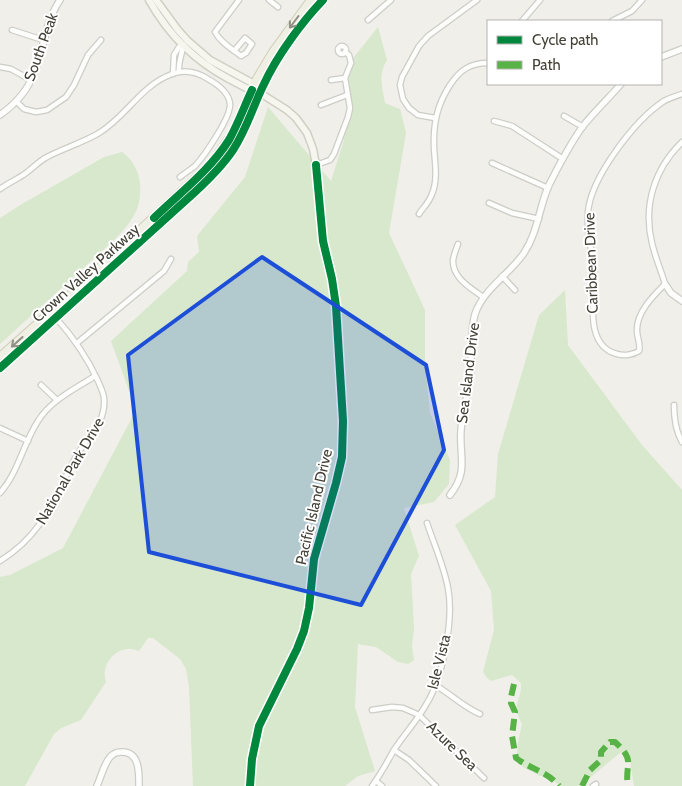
<svg xmlns="http://www.w3.org/2000/svg" width="682" height="786" font-family="Cabin,sans-serif">
<style>
.green{fill:#d7e8cc}
.lines{fill:none;stroke-linecap:round;stroke-linejoin:round}
.minor-casing{stroke:#cdcdc8;stroke-width:7}
.tertiary-casing{stroke:#cdcdc8;stroke-width:8}
.secondary-casing{stroke:#cfcfc3;stroke-width:9}
.primary-casing{stroke:#d0cfba;stroke-width:10}
.minor{stroke:#fdfdfc;stroke-width:4.5}
.tertiary{stroke:#fdfdfc;stroke-width:5.5}
.secondary{stroke:#f6f6ef;stroke-width:6}
.primary{stroke:#f0efe4;stroke-width:8}
.quiet{stroke:#57b346;stroke-width:6;stroke-dasharray:12 6;stroke-linecap:butt}
.cycleway-casing{stroke:#fff;stroke-width:11}
.cycleway{stroke:#00873e;stroke-width:8}
.oneway{stroke:#919085}
.marked{fill:#1d4ed8;fill-opacity:0.2;stroke:#1d4ed8;stroke-width:4;stroke-linejoin:round}
.labels{text-anchor:middle;stroke-width:4;stroke-linejoin:round;paint-order:stroke}
.street-label{font-size:15px;fill:#444237;stroke:#fff}
</style>
<rect width="100%" height="100%" fill="#f0efea"/>
<g class="green">
<path d="M378 27 387 60C378 74 382 87 385 103L400 109 406 133 389 233 425 310V366L430 413 450 460 449 484 434 502 404 508 419 556 411 574 414 628 412 646 414 660 408 664 398 662 376 647 358 644 355 707 375 771 358 776 345 786H193L189 687 186 669 180 659 153 638H148L139 651C135 650 130 648 127 649 111 651 101 668 106 682L81 720 61 728 54 734 25 786H0V577L10 575 63 548 136 410 111 341 187 271 188 262 199 252 197 236 245 177 268 107 331 181 344 140 350 62Z"/>
<path d="M122 152C140 165 144 188 137 209 132 221 122 232 113 241L0 344V218L22 204 104 157Z"/>
<path d="M565 290 568 345 642 445 682 490V786H634L630 760 621 752 580 786H561L546 776H540L523 767 517 756 518 742 522 724C510 702 522 703 521 683L512 675 491 681 487 678 483 672 494 630 491 591 455 525 495 497 498 454 539 315Z"/>
</g>
<g class="lines">
<g class="minor-casing">
<g id="minor">
<polyline points="269,0 278,7"/>
<polyline points="368,20 391,0"/>
<polyline points="522,21 540,0"/>
<polyline points="612,21 632,11 642,0"/>
<polyline points="12,30 43,40"/>
<circle cx="342" cy="50" r="4"/>
<path d="M234 51 245 38 252 44 246 53 241 56C232 49 220 42 215 32L239 0"/>
<polyline points="0,67 11,69 31,80"/>
<path d="M179 72C178 62 182 55 183 46"/>
<polyline points="173,74 174,55 179,47 184,45"/>
<polyline points="331,80 345,78"/>
<path d="M682 94C676 96 670 98 664 101 635 120 591 177 588 212 586 235 593 251 594 273 595 297 583 345 617 354 624 356 633 355 639 351 641 344 637 338 637 331 636 313 653 296 665 284 661 270 655 257 652 243 643 206 654 169 682 142"/>
<polyline points="16,101 24,109 36,112 47,110 66,97 74,85 88,55 101,40"/>
<polyline points="321,105 347,95"/>
<polyline points="564,116 583,127"/>
<polyline points="435,118 418,115 409,108 403,99 400,85 402,77 419,46 428,36 477,0"/>
<polyline points="494,121 512,126 563,159"/>
<polyline points="492,163 548,188"/>
<polyline points="316,165 330,160 334,154 348,117 350,108 345,78 351,63 349,55 345,52"/>
<path d="M0 189C8 183 18 179 26 173 33 168 39 161 47 157 64 148 82 143 99 133 127 116 140 86 172 74 185 69 197 72 208 79 217 84 229 92 230 104 231 117 205 155 195 166 190 170 185 173 180 177"/>
<polyline points="489,203 512,213 539,219"/>
<path d="M419 214C423 208 430 201 432 194 438 180 435 163 434 148 433 124 437 105 450 85 460 70 470 63 488 63"/>
<path d="M458 244C456 249 454 255 453 260 452 278 471 288 483 297"/>
<polyline points="502,276 515,290"/>
<polyline points="77,343 164,271 171,259"/>
<polyline points="41,385 57,400"/>
<path d="M674 405C674 418 675 430 682 442"/>
<polyline points="0,428 28,441"/>
<path d="M0 493C18 473 23 444 38 421 51 400 75 389 95 376"/>
<path d="M0 561C45 533 53 498 77 455 88 436 106 423 104 399 104 393 100 386 98 381 87 357 74 338 56 318"/>
<path d="M435 685C451 694 463 707 480 714"/>
<polyline points="372,710 392,707 403,708 419,715 484,778"/>
<polyline points="394,750 409,760 436,786"/>
<polyline points="376,781 382,786"/>
<path d="M372 786C381 774 387 762 394 750 404 734 418 720 427 703 443 677 454 619 448 588 444 566 434 544 427 523"/>
<polyline points="593,786 596,784"/>
</g>
</g>
<g class="tertiary-casing">
<g id="tertiary">
<polyline points="661,57 682,49"/>
<path d="M0 115C14 105 28 90 34 73 44 49 45 22 60 0"/>
<polyline points="665,284 671,293 682,301"/>
<path d="M450 495C469 471 459 457 461 430 462 413 468 396 470 378 473 357 469 335 475 314 484 288 509 275 524 253 538 232 539 207 549 185 559 165 570 144 583 126 595 111 609 98 621 84"/>
<path d="M97 786C101 777 104 764 110 757 113 754 117 752 121 752 140 751 139 773 139 786"/>
</g>
</g>
<g class="secondary-casing">
<g id="secondary">
<path d="M149 0C168 34 195 61 229 79 237 83 246 89 254 91"/>
<polyline points="156,0 178,30 188,41 210,60 254,84 260,93 287,110 296,118 307,133 313,149 316,165 323,241 332,279 336,306 343,421 340,469 314,559 309,608 304,631 297,649 259,726 252,759 250,786"/>
</g>
</g>
<g class="primary-casing">
<g id="primary">
<polyline points="0,357 77,289 211,164 233,133 254,84 273,52 311,0"/>
<path d="M0 368 195 192C209 179 223 165 233 150 247 129 253 106 264 84 277 56 301 23 323 0"/>
</g>
</g>
<use href="#minor" class="minor"/>
<use href="#tertiary" class="tertiary"/>
<use href="#secondary" class="secondary"/>
<use href="#primary" class="primary"/>
<g class="quiet">
<path d="M514 684 511 697V703L515 712 512 736 516 758C530 769 547 771 559 786"/>
<path d="M582 786 590 770 601 760V752L610 742H615C637 762 624 763 628 786"/>
</g>
<g class="cycleway-casing">
<g id="cycleway">
<path d="M154 218C180 193 210 170 229 140 238 124 244 107 252 90"/>
<path d="M0 368 195 192C209 179 223 165 233 150 247 129 253 106 264 84 277 56 301 23 323 0"/>
<polyline points="250,786 252,759 259,726 297,649 304,631 309,608 314,559 336,483 342,457 343,421 336,306 332,279 323,241 316,165"/>
</g>
</g>
<use href="#cycleway" class="cycleway"/>
</g>
<defs><path id="oneway-shaft" d="M-6 0H5M1.5-3L5.5 0L1.5 3" fill="none" stroke-width="1.6" stroke-linecap="round" stroke-linejoin="round" transform="scale(1.25)"/></defs>
<g class="oneway">
<use href="#oneway-shaft" transform="translate(294 22) rotate(127)"/>
<use href="#oneway-shaft" transform="translate(17 342) rotate(138)"/>
</g>
<path class="marked" d="M262 257 426 365 444 450 361 605 149 552 128 355Z"/>
<g class="labels">
<g class="street-label">
<text transform="translate(41 47) rotate(-70)" y="5">South Peak</text>
<text transform="translate(591 263) rotate(-92)" y="5">Caribbean Drive</text>
<text transform="translate(86 273) rotate(-42)" y="5">Crown Valley Parkway</text>
<text transform="translate(468 373) rotate(-83)" y="5">Sea Island Drive</text>
<text transform="translate(70 471) rotate(-60)" y="5">National Park Drive</text>
<text transform="translate(314 507) rotate(-77)" y="5">Pacific Island Drive</text>
<text transform="translate(439 662) rotate(-76)" y="5">Isle Vista</text>
<text transform="translate(452 746) rotate(44)" y="5">Azure Sea</text>
</g>
</g>
<rect x="487" y="20" width="175" height="65" fill="#ffffff" stroke="#b4b3af"/>
<rect x="497" y="36" width="25" height="8" fill="#00873e" stroke="#b4b3af"/>
<text x="532" y="45" font-size="15" fill="#444237">Cycle path</text>
<rect x="497" y="61" width="25" height="8" fill="#57b346" stroke="#b4b3af"/>
<text x="532" y="70" font-size="15" fill="#444237">Path</text>
</svg>
